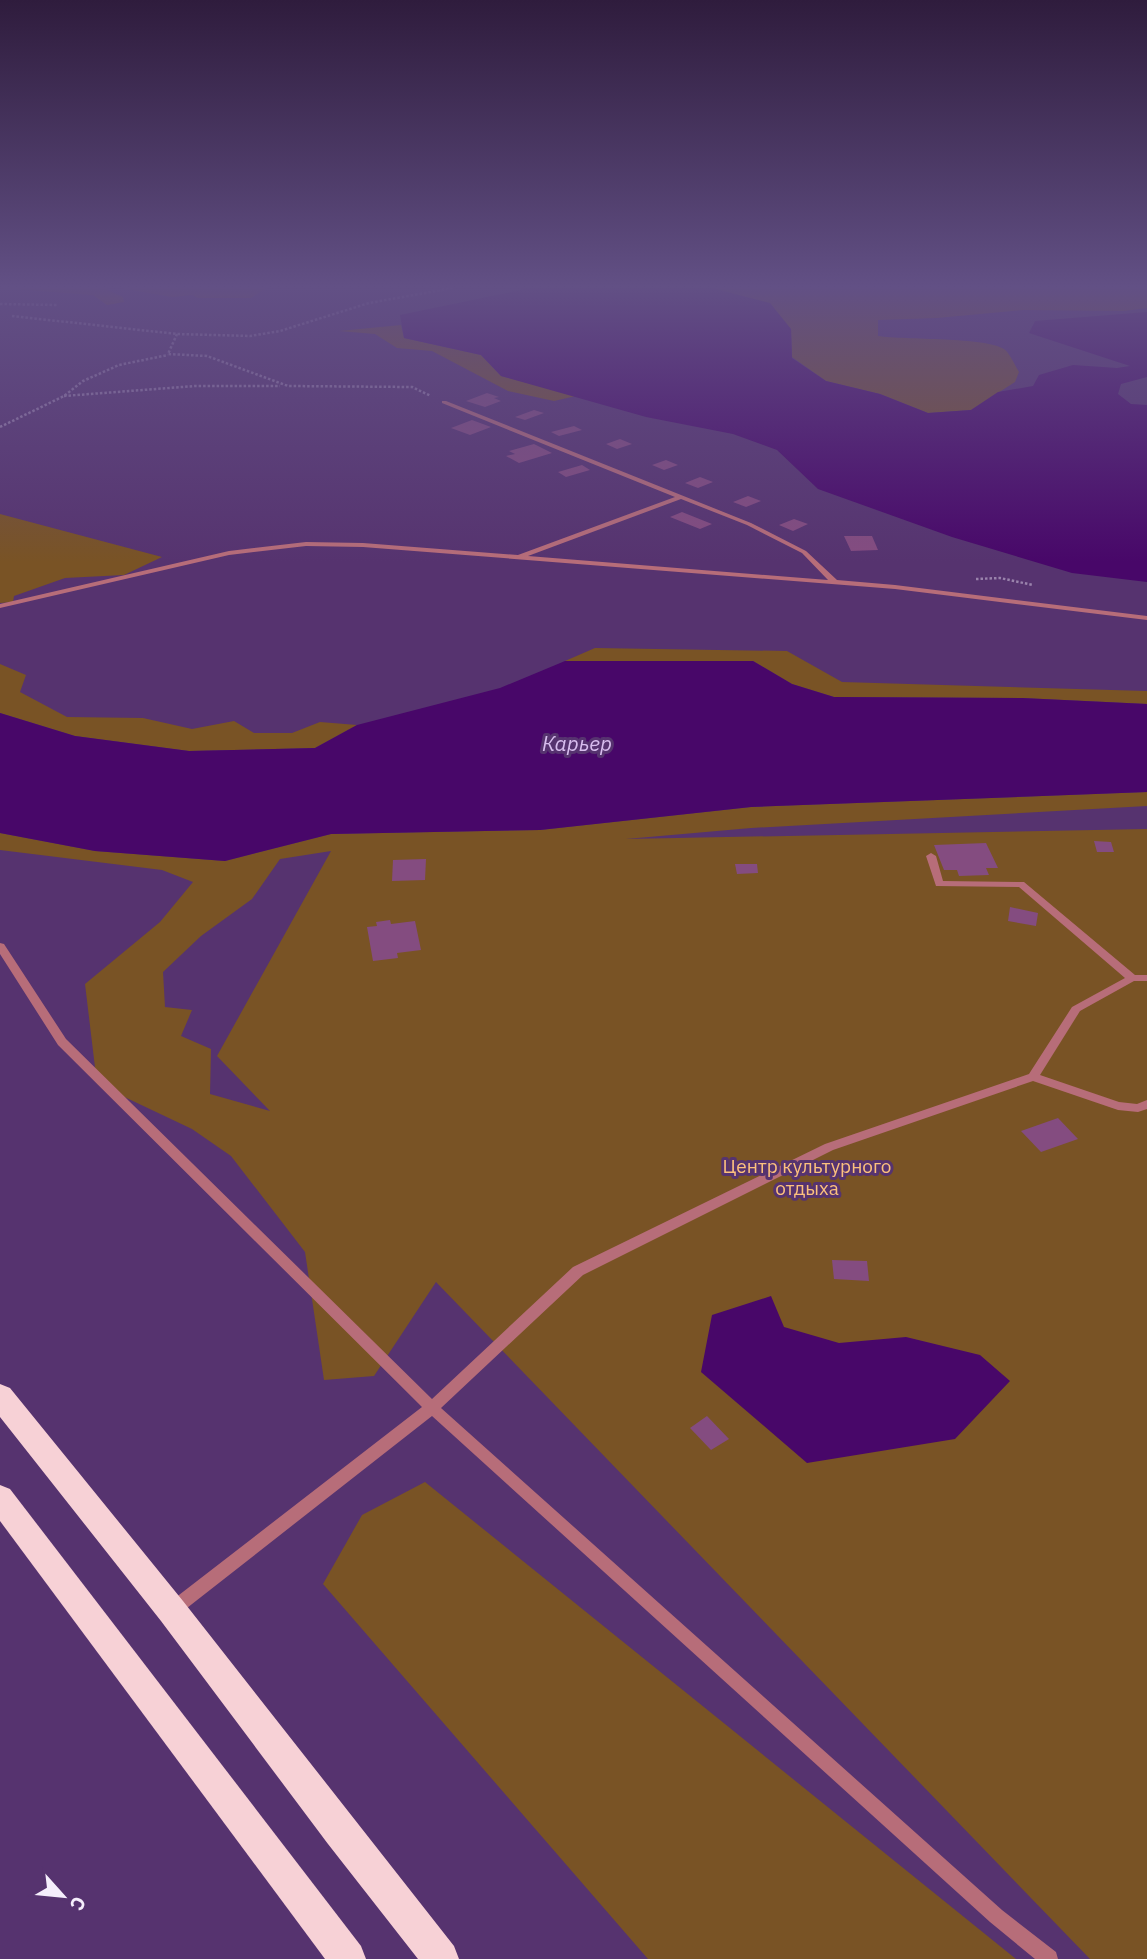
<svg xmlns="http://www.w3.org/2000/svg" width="1147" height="1959" font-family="'IBM Plex Sans',sans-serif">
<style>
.green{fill:#795325;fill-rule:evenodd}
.water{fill:#480769}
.building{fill:#844c80}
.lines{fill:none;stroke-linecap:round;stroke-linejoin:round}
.path{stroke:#9a83ac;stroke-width:2.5;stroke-dasharray:2.5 2;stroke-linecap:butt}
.lane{fill:#b76d79;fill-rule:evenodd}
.highway{fill:#f7d1d6;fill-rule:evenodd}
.labels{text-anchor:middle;stroke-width:6;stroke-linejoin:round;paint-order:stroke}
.park-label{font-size:19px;fill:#fcc17d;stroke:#56336f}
.water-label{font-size:21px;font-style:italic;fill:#d8bdee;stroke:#56336f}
</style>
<rect width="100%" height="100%" fill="#56336f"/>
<g class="green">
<polygon points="0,288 110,288 107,290 123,297 124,302 107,305 93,295"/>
<polygon points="120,288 266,288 251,298 198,298 192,295 172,297"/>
<path d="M712 288H1147V308L1124 311 1023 310 937 318 878 320V336C905 340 986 337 1004 349 1010 353 1015 366 1019 372L1015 382 971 410 928 413 880 394 826 381 792 357 791 329Z"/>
<polygon points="401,325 404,338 481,355 501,376 576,396 554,401 508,391 432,351 397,348 375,334 339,331"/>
<polygon points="0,514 162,557 124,575 65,578 14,596 13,602 0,603"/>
<polygon points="595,648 787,651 842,682 1147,691 1147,704 1022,698 834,697 792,684 753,661 565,661"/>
<polygon points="0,664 26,675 20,692 67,717 143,718 192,729 234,721 254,733 292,733 320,722 357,725 315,748 189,751 75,736 0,713"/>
<path d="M1147 792V806L751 828 626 839 1147 829V1959H1090L436 1282 374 1376 324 1380 305 1252 231 1156 192 1129 97 1084 85 984 160 922 193 882 162 870 0 850V833L95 851 225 861 331 834 540 830 751 807ZM331 851 217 1056 270 1111 210 1094 211 1049 181 1036 192 1010 165 1007 163 972 201 936 252 899 280 859Z"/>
<polygon points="425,1482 1016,1959 648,1959 323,1584 362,1515"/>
</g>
<g class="water">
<polygon points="530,288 712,288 770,303 791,329 792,358 826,381 880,394 928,413 971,410 998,392 1033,386 1039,375 1073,365 1117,368 1130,366 1029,333 1035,321 1147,312 1147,377 1121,384 1118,394 1131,404 1147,405 1147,582 1072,573 952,537 818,489 777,450 733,434 646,417 501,376 481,355 404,338 400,315"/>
<polygon points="565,661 753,661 792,684 834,697 1022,698 1147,704 1147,792 751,807 540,830 331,834 225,861 95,851 0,833 0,713 75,736 189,751 315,748 357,725 500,688"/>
<polygon points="771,1296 784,1327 839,1343 906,1337 980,1355 1010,1381 955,1439 807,1463 701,1372 712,1315"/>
</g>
<g class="building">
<polygon points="487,393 499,397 494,398 501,401 485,407 466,401"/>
<polygon points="534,410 544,413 525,420 515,417"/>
<polygon points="472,420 491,427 470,435 451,428"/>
<polygon points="574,426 582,430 559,436 551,432"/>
<polygon points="620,439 632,444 617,449 606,444"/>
<polygon points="534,444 552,453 519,463 506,456 515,454 509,451"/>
<polygon points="666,460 678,465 664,470 652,465"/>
<polygon points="582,465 590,470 566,477 558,472"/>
<polygon points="700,477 713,482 698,488 685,483"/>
<polygon points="748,496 761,501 746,507 733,502"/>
<polygon points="682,512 712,524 700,529 670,517"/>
<polygon points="794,519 808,524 793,531 779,525"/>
<polygon points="844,536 872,536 878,550 851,551"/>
<polygon points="1094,841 1111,842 1114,852 1097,852"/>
<polygon points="986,843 998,868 986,868 989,875 959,876 957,870 944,870 934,845"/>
<polygon points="426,859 425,880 392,881 393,860"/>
<polygon points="735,864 757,864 758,873 737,874"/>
<polygon points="1010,907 1038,913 1036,926 1008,921"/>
<polygon points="390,920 391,924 415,921 421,950 397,953 398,958 373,961 367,927 377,926 376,922"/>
<polygon points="1058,1118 1078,1139 1041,1152 1021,1131"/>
<polygon points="832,1260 867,1261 869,1281 834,1279"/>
<polygon points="707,1416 729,1439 711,1450 690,1428"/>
</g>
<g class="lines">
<g class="path">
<polyline points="0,304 57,305"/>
<polyline points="12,316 177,334 250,336 280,331 369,303 453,288"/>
<polyline points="177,334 168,354 207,356 288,386 412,387 431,396"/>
<polyline points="64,396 195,386 280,386"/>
<polyline points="0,427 64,396 83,381 119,365 168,355"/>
<polyline points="976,579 1000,578 1033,585"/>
</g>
<g class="lane">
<path d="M442 401H446L751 523 806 551 837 580 895 585 1147 616V620L895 589 363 547 306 546 229 555 0 608V604L229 551 306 542 363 543 518 555 675 497 442 403ZM681 499 747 525 802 553 828 580 528 556Z"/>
<polygon points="931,853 936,856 943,881 1024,882 1135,975 1147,975 1147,981 1134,981 1080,1011 1040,1075 1119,1102 1137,1104 1147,1100 1147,1109 1138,1112 1118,1110 1033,1081 833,1150 583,1275 441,1408 1002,1910 1056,1952 1058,1959 1035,1959 990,1922 432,1416 178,1615 172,1617 166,1615 164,1610 166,1605 422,1407 58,1045 0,954 0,943 4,944 66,1039 432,1399 573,1267 825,1144 1029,1074 1072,1007 1125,978 1019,887 936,886 926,856"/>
</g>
<g class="highway">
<polygon points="0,1384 10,1388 183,1601 454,1946 459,1959 418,1959 328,1844 161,1621 0,1417"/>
<polygon points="0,1485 10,1489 361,1946 366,1959 325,1959 0,1521"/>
</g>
</g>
<linearGradient id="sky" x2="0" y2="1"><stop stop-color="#2f1c3d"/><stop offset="0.51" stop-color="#625085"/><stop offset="1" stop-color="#625085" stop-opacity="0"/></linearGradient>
<rect width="1147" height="562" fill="url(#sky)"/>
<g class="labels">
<g class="park-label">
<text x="807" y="1173">Центр культурного<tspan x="807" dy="22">отдыха</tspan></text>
</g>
<g class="water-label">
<text x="577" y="751">Карьер</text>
</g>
</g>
<g transform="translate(63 1896) rotate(117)" stroke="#56336f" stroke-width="5" paint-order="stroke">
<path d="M0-5L12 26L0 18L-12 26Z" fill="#f5eefc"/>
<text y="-10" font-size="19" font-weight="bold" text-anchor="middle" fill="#f5eefc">С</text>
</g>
</svg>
